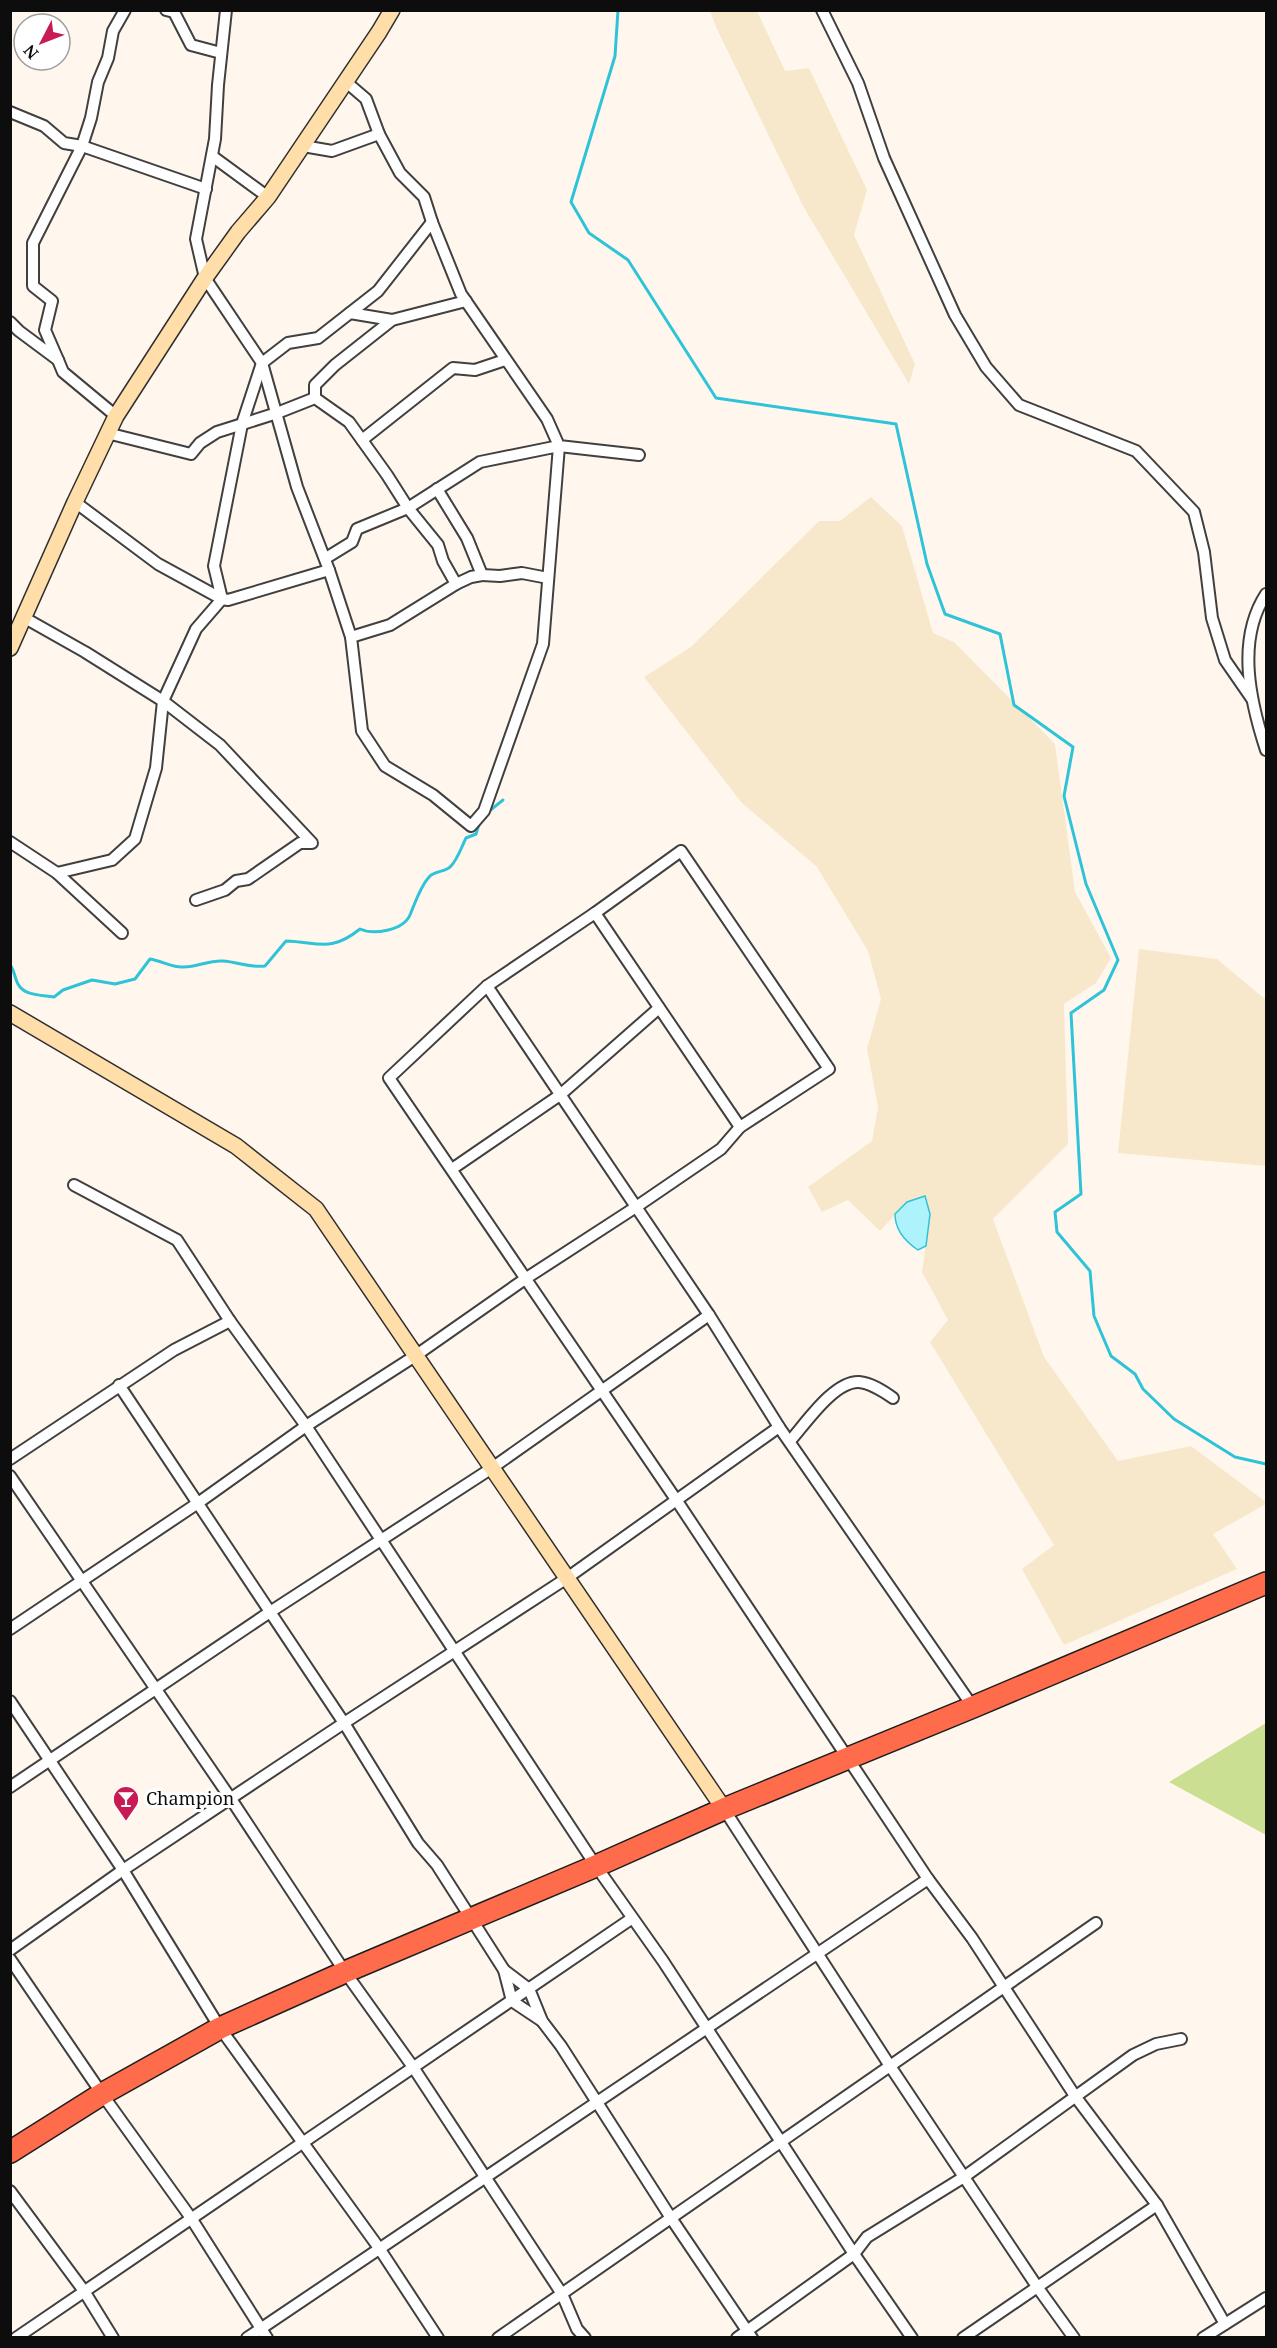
<svg xmlns="http://www.w3.org/2000/svg" width="1277" height="2348" font-family="'Noto Serif',serif">
<style>
.farmland{fill:#f7e8cc}
.forest{fill:#cadf92}
.water{fill:#aef3fb;stroke:#2fc3d8;stroke-width:1.5}
.lines{fill:none;stroke-linecap:round;stroke-linejoin:round}
.stream{stroke:#2fc3d8;stroke-width:3}
.street-casing{stroke:#404040;stroke-width:14}
.secondary-casing{stroke:#2f2f2f;stroke-width:18}
.highway-casing{stroke:#1e1e1e;stroke-width:24}
.street{stroke:#fff;stroke-width:10}
.secondary{stroke:#ffdea9;stroke-width:15}
.highway{stroke:#ff6c4c;stroke-width:21}
.labels{text-anchor:middle;stroke-width:6;stroke-linejoin:round;paint-order:stroke}
.poi-label{font-size:18px;fill:#0d0d0d;stroke:#fff;text-anchor:start}
</style>
<rect width="100%" height="100%" fill="#fff7ee"/>
<g class="farmland">
<polygon points="710,11 757,11 785,71 809,68 867,190 854,235 915,364 909,384 803,206 716,27"/>
<polygon points="871,497 902,526 933,633 954,642 1055,744 1075,892 1111,958 1096,983 1064,1004 1068,1144 993,1219 1044,1357 1118,1461 1191,1446 1266,1502 1266,1504 1213,1534 1237,1569 1064,1645 1022,1569 1054,1545 930,1342 948,1320 922,1272 930,1214 925,1196 907,1202 880,1231 848,1200 822,1212 808,1187 872,1141 878,1107 867,1049 881,999 868,951 817,867 742,803 644,677 691,647 819,521 840,521"/>
<polygon points="1139,949 1217,959 1266,1000 1266,1166 1118,1153"/>
</g>
<polygon class="forest" points="1266,1723 1266,1835 1169,1782"/>
<path class="water" d="M925 1196 930 1214 926 1246 918 1250C906 1242 895 1231 895 1214L907 1202Z"/>
<g class="lines">
<g class="stream">
<polyline points="618,10 615,56 571,202 589,233 628,260 716,398 896,424 927,564 945,614 1000,634 1014,705 1073,747 1064,796 1086,884 1118,960 1104,990 1071,1013 1081,1194 1055,1212 1057,1232 1090,1271 1094,1316 1111,1356 1135,1374 1143,1389 1174,1419 1235,1457 1266,1464"/>
<polyline points="488,812 503,800"/>
<path d="M10 965C15 971 14 977 18 984 24 996 42 995 54 997L63 990 92 980 115 984 135 979 150 959C162 961 170 967 182 967 196 968 208 960 223 961 238 962 250 968 265 966L286 941C319 942 330 953 360 929 373 935 403 931 410 915 415 903 420 887 429 877 434 871 445 872 450 867 457 861 462 846 466 838L476 834 480 821"/>
</g>
<g class="street-casing">
<g id="street">
<polyline points="166,10 174,12 191,45 221,53"/>
<polyline points="822,10 858,83 884,158 955,315 986,367 1019,405 1136,451 1194,512 1204,552 1212,618 1225,660 1252,699"/>
<polyline points="345,81 366,99 379,134 400,173 424,197 432,222"/>
<polyline points="10,112 44,126 64,143 82,146 91,118 98,82 108,58 113,31 125,10"/>
<polyline points="303,146 332,151 379,134"/>
<polyline points="212,156 268,197"/>
<polyline points="350,313 392,320"/>
<polyline points="10,322 19,331 58,360 45,330 52,301 33,286 33,243 82,146 206,189"/>
<polyline points="58,360 63,372 116,416"/>
<polyline points="315,398 315,385 335,365 392,320 466,301"/>
<polyline points="107,433 191,454 200,443 217,432 277,413 315,398 349,422 387,475 408,508 438,545 443,561 456,584 390,625 351,637"/>
<polyline points="362,440 453,368 475,370 505,360"/>
<polyline points="437,489 467,538 482,575 471,577 456,584"/>
<polyline points="75,502 158,564 222,599 214,566 242,424 262,363 288,343 318,338 378,291 432,222 461,294 547,419 559,446 639,455"/>
<polyline points="326,558 352,542 357,529 408,508 480,462 559,446 543,644 484,811 471,826 433,795 385,766 362,731 351,637 329,570"/>
<polyline points="482,575 500,576 522,573 548,578"/>
<path d="M1266 594C1236 640 1250 701 1266 750"/>
<polyline points="23,617 85,652 163,701 156,768 135,839 112,860 57,873"/>
<polyline points="10,842 57,873 122,933"/>
<polyline points="196,900 225,890 236,881 248,879 300,843 312,843 220,745 163,701 196,629 222,599 228,600 329,570 297,487 262,363 205,278 196,239 215,139 218,85 226,10"/>
<polyline points="595,913 740,1127"/>
<polyline points="487,986 709,1315 779,1427 973,1707"/>
<polyline points="452,1169 560,1095 659,1008"/>
<polyline points="74,1185 177,1240 230,1321 306,1426 596,1866 663,1961 854,2254 912,2338"/>
<polyline points="119,1385 344,1723 418,1843 437,1865 504,1970 529,1989 542,2021 561,2046 671,2218 752,2338"/>
<path d="M790 1441C806 1423 834 1381 859 1382 871 1383 883 1391 893 1398"/>
<polyline points="10,1459 174,1350 230,1321"/>
<polyline points="10,1476 231,1799 345,1972 413,2067 562,2294 577,2329 585,2338"/>
<polyline points="10,1629 198,1503 306,1426 415,1356 525,1279 636,1207 721,1149 740,1127 829,1069 681,851 595,913 487,986 389,1078 677,1501 928,1879 972,1938 1075,2096 1157,2205 1225,2324"/>
<polyline points="10,1701 123,1870 220,2028 379,2248 438,2338"/>
<polyline points="10,1787 270,1612 492,1468 709,1315"/>
<polyline points="724,1809 890,2066 1038,2288 1074,2338"/>
<polyline points="10,1950 123,1870 344,1723 567,1578 779,1427"/>
<polyline points="10,1959 102,2094 191,2218 267,2338"/>
<polyline points="504,1970 512,2001 542,2021"/>
<polyline points="10,2191 84,2291 113,2338"/>
<polyline points="16,2338 631,1919"/>
<polyline points="247,2338 928,1879"/>
<polyline points="498,2338 1096,1923"/>
<polyline points="737,2338 854,2254 867,2237 964,2177 1133,2055 1156,2044 1181,2039"/>
<polyline points="963,2338 1157,2205"/>
<polyline points="1203,2338 1266,2298"/>
</g>
</g>
<g class="secondary-casing">
<g id="secondary">
<polyline points="10,648 75,502 116,416 205,278 238,232 268,197 379,32 392,10"/>
<polyline points="10,1013 236,1146 316,1209 724,1809"/>
</g>
</g>
<g class="highway-casing">
<polyline id="highway" points="10,2152 102,2094 220,2028 345,1972 596,1866 724,1809 973,1707 1266,1583"/>
</g>
<use href="#street" class="street"/>
<use href="#secondary" class="secondary"/>
<use href="#highway" class="highway"/>
</g>
<defs>
<g id="bar-pin" transform="scale(1.35)"><path d="M0 17L-7.5 6A9.5 9.5 0 1 1 7.5 6Z" fill="#c81b53" stroke="#fff"/><path d="M-6-5H6L.8 .8V4.5H3.5V6h-7V4.5H-.8V.8Z" fill="#fff"/></g>
</defs>
<g fill-rule="evenodd">
<use href="#bar-pin" x="126" y="1799"/>
</g>
<g class="labels">
<g class="poi-label">
<text x="146" y="1805">Champion</text>
</g>
</g>
<rect width="1277" height="2348" fill="none" stroke="#0d0d0d" stroke-width="24"/>
<g transform="translate(42 42) rotate(228)"><circle r="28" fill="#ffffff" stroke="#9e9e9e" stroke-width="1.5"/>
<path d="M0-4.5L10 22L0 15L-10 22Z" fill="#c81b53"/>
<text y="-9" font-size="16" font-weight="bold" text-anchor="middle" fill="#0d0d0d">N</text>
</g>
</svg>
